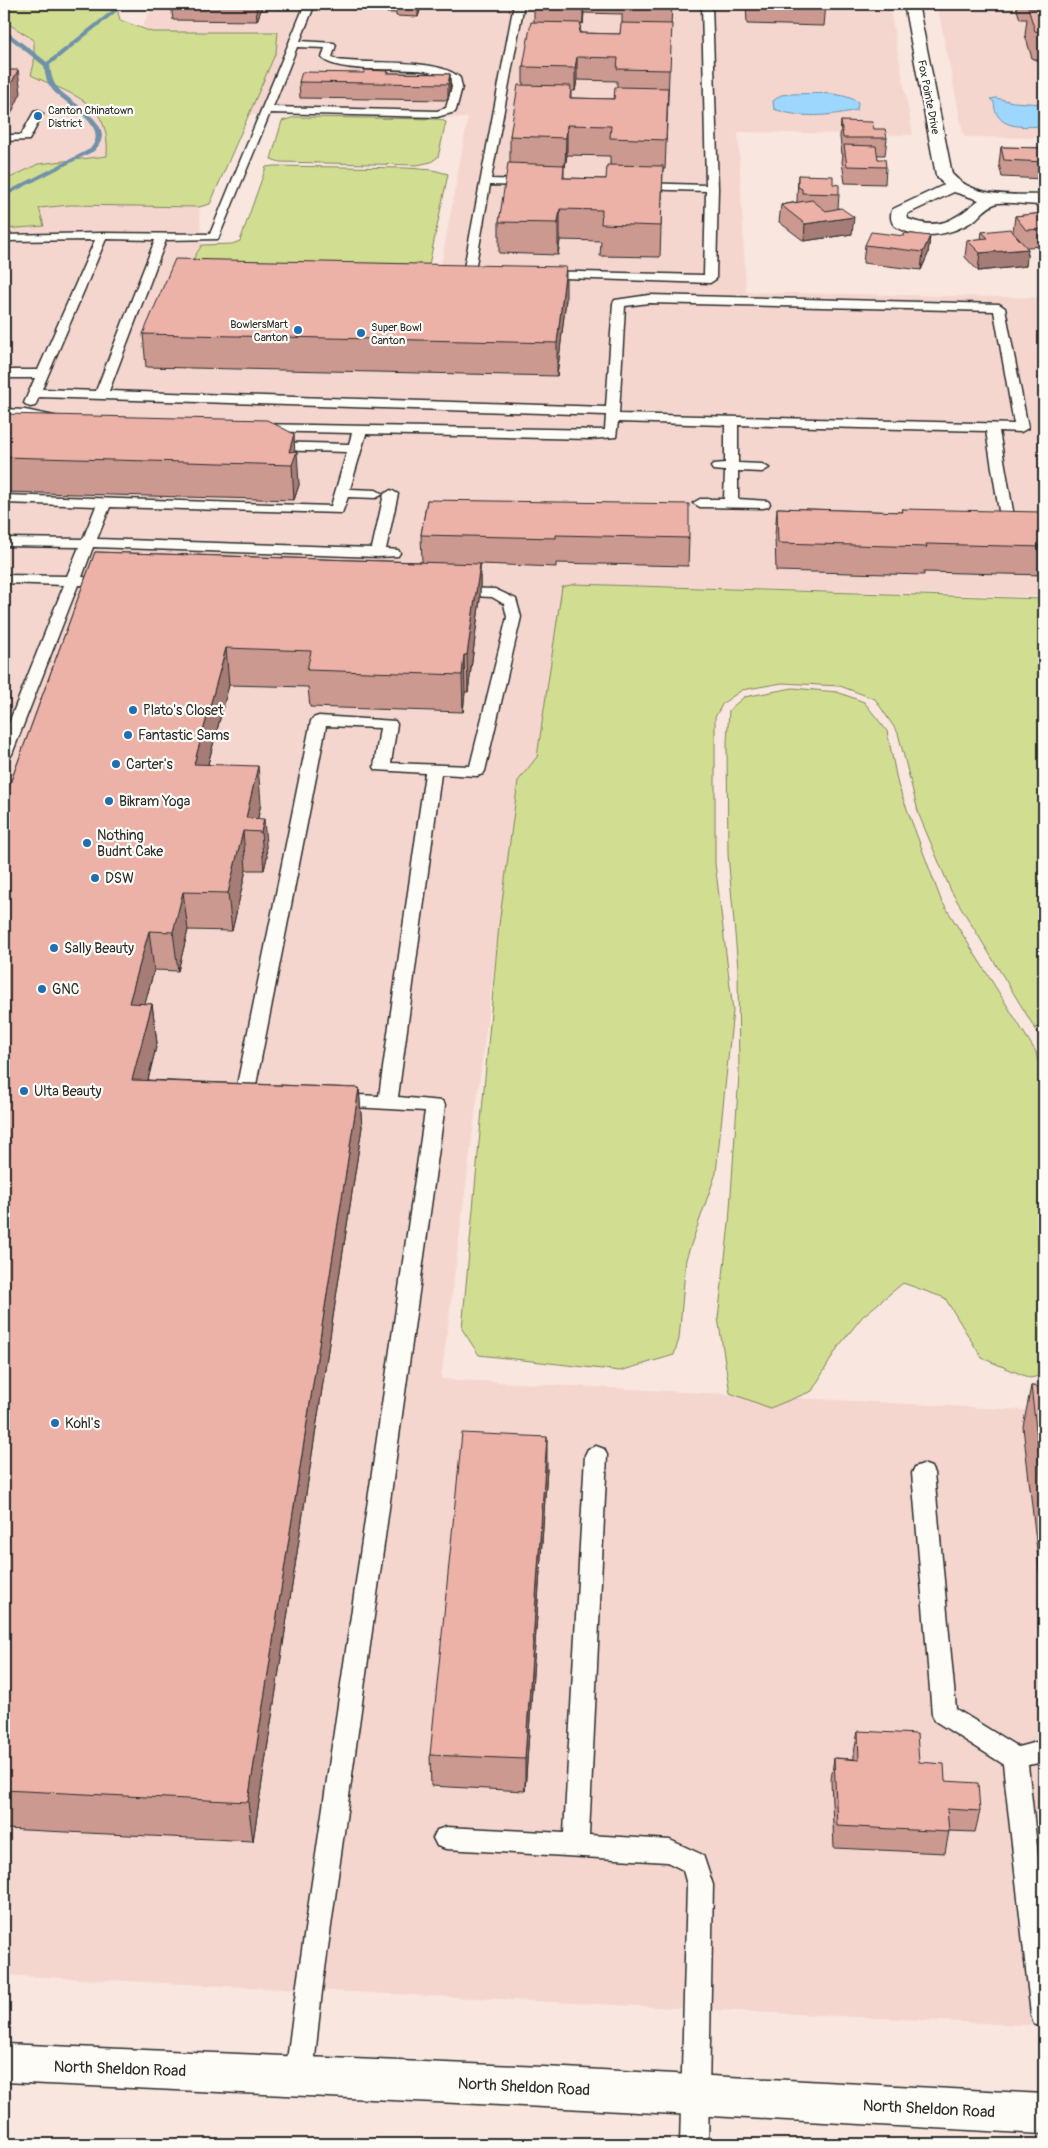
<svg xmlns="http://www.w3.org/2000/svg" width="1048" height="2148" font-family="Pangolin,sans-serif">
<style>
.built{fill:#f4d6ce}
.green{fill:#d1de91;stroke:#7e845e}
.water{fill:#9dd7fd;stroke:#6f92a9}
.lines{fill:none;stroke-linecap:round;stroke-linejoin:round}
.stream{fill:#6f92a9;fill-rule:evenodd}
.lane-casing{stroke:#2b2b2b;stroke-width:3}
.street-casing{stroke:#2b2b2b;stroke-width:3}
.secondary-casing{stroke:#2b2b2b;stroke-width:3}
.lane{fill:#fdfcf7;fill-rule:evenodd}
.street{fill:#fdfcf7;fill-rule:evenodd}
.secondary{fill:#fdfcf7;fill-rule:evenodd}
.wall{fill:#cb9990;stroke:#2b2b2b;fill-rule:evenodd}
.shaded-wall{fill:#a57d76;stroke:#2b2b2b}
.building{fill:#ecb2a8;stroke:#2b2b2b}
.poi-dot{fill:#1f6fb2;stroke:#fdfcf7;stroke-width:2}
.labels{text-anchor:middle;stroke-width:4.5;stroke-linejoin:round;paint-order:stroke}
.far-street-label{font-size:11px;fill:#2b2b2b;stroke:#fdfcf7}
.far-poi-label{font-size:11px;fill:#2b2b2b;stroke:#fdfcf7;text-anchor:start}
.poi-label{font-size:14px;fill:#2b2b2b;stroke:#fdfcf7;text-anchor:start}
.near-street-label{font-size:16px;fill:#2b2b2b;stroke:#fdfcf7}
</style>
<rect width="100%" height="100%" fill="#f8e6df"/>
<filter id="ink" filterUnits="userSpaceOnUse"><feTurbulence type="fractalNoise" baseFrequency=".02" numOctaves="2"/><feDisplacementMap in="SourceGraphic" scale="10" xChannelSelector="R" yChannelSelector="G"/><feConvolveMatrix kernelMatrix="1 2 1 2 8 2 1 2 1" color-interpolation-filters="sRGB"/></filter>
<g filter="url(#ink)">
<g class="built">
<polygon points="155,4 889,4 913,135 738,132 746,292 1044,298 1044,597 575,584 552,752 518,781 441,1379 1044,1411 1044,2026 4,1975 4,309 10,304 10,285 4,285 4,229 44,226 39,208 70,205 199,207 202,245 193,259 438,282 468,118 248,115 276,52 278,32 152,32 142,26"/>
<polygon points="937,4 1044,4 1044,138 964,137"/>
<polygon points="4,23 8,24 34,40 34,64 32,75 92,105 103,122 108,138 107,156 38,164 4,181"/>
</g>
<g class="green">
<path d="M4 4H116L120 20 152 32H278L276 52 210 204 199 207 70 205 39 208 44 226 4 229V181L38 164 107 156C111 101 73 96 31 75L34 64V40L4 21Z"/>
<polygon points="295,117 439,119 446,122 438,157 431,162 417,165 280,162 271,159 282,121"/>
<polygon points="274,166 407,168 433,170 448,174 426,279 193,259 202,245 232,244 240,241 266,167"/>
<polygon points="575,584 1044,599 1044,1043 951,891 919,815 898,733 875,699 840,686 782,683 742,690 723,703 715,717 715,863 733,1011 716,1173 686,1259 679,1339 674,1355 620,1371 479,1355 462,1329 499,925 518,781 537,757 562,587"/>
<polygon points="793,688 837,692 864,702 887,731 898,785 941,900 1036,1052 1044,1088 1044,1375 1030,1378 982,1358 945,1298 903,1283 863,1316 838,1347 812,1391 770,1408 730,1393 718,1318 729,1224 739,1075 738,968 728,854 727,742 729,710 744,697"/>
</g>
<g class="water">
<path d="M790 94C812 94 839 90 858 102L857 110C830 116 801 119 774 109L773 101 781 95Z"/>
<path d="M996 98 1013 102 1044 104V126C1023 127 995 130 994 102L990 99Z"/>
</g>
<g class="lines">
<path class="stream" d="M120 4H126L50 65C51 73 52 81 57 87 69 103 122 125 94 151L4 197V193L90 149C113 125 61 103 51 88 46 81 45 74 44 66L4 34V29L47 62Z"/>
<g class="lane-casing">
<g id="lane">
<polygon points="273,4 283,4 283,5 278,8"/>
<path d="M305 4H315L300 41 334 43 336 45 332 57 338 60C368 65 439 57 460 78L462 87 456 110 455 112 437 117 270 113 218 239 166 240 109 391 606 407 613 303 615 300 649 295 999 304 1005 308 1028 428 1021 432 999 431 1013 511 1011 514H1001L999 511 986 431 738 425V463L762 464 769 468 762 472 738 471V499L768 501 770 504 768 507 763 508 700 507 693 503 700 499H724L725 471 713 470 711 467 713 464 725 463V425L618 422 616 437 590 439 366 434 350 489 376 490 383 494 376 498 348 497 342 513 110 507 97 539 372 548 384 494 391 490 398 494 386 549 398 550 400 553 398 556 378 557 93 547 82 577 115 579 117 582 115 585 110 586 78 585 12 754 10 757 4 759V735L64 585 4 583V575L67 576 79 547 4 546V538L83 539 96 506 4 503V495L331 506 347 452 268 450 261 446 268 442 349 444 352 433 257 431 250 427 252 424 605 430 606 415 39 397 35 406 30 407 24 403 35 378H4V370H38L95 240 4 241V235L102 233 210 234ZM297 47 325 48 322 58C338 74 400 67 425 71 434 73 442 76 450 80L452 87 446 108 437 111 273 107ZM106 239 155 240 96 391 42 389ZM649 303 994 311 1014 424 619 414 625 306Z"/>
<path d="M514 4H524L491 179 530 180 535 183 530 186 490 185 475 270 489 272 491 274C485 280 469 279 463 273Z"/>
<polygon points="702,4 712,4 718,188 716,279 710,283 536,277 534,275 540,271 704,275 706,191 638,189 633,186 638,183 706,185"/>
<polygon points="38,111 43,114 29,140 4,141 4,135 21,135 34,112"/>
<polygon points="4,409 25,410 59,417 61,420 54,424 25,418 4,417"/>
<polygon points="455,588 495,589 516,599 521,617 485,771 483,774 477,776 441,774 398,1097 442,1101 445,1105 322,1991 313,2076 309,2085 299,2089 289,2085 285,2076 296,1991 425,1111 335,1106 328,1104 326,1100 328,1096 335,1094 379,1096 425,773 376,770 374,767 380,728 326,726 255,1090 264,1092 266,1096 264,1100 257,1102 237,1099 235,1095 311,721 313,718 319,716 395,721 397,724 391,763 470,766 507,617 504,604 492,597 450,595 448,592 450,589"/>
<polygon points="596,1446 604,1449 607,1455 589,1835 670,1840 703,1855 713,1885 708,2144 680,2144 687,1885 683,1870 667,1862 446,1849 437,1846 433,1838 437,1830 446,1827 564,1833 585,1455 588,1449"/>
<polygon points="923,1464 931,1467 934,1473 956,1709 1018,1747 1044,1740 1044,1762 1028,1765 1044,1910 1044,2028 1034,2024 1031,2015 1003,1764 935,1721 932,1714 912,1473 915,1467"/>
</g>
</g>
<g class="street-casing">
<path id="street" d="M904 4H918L952 174C975 199 1013 194 1044 195V205C1029 205 1013 202 998 203 990 204 981 214 976 219 953 235 920 242 895 226 890 222 890 213 893 209L944 185 936 175ZM954 192 979 200C953 220 941 231 908 219L907 214Z"/>
</g>
<g class="secondary-casing">
<polygon id="secondary" points="4,2044 565,2068 1044,2094 1044,2134 565,2108 4,2082"/>
</g>
<use href="#lane" class="lane"/>
<use href="#street" class="street"/>
<use href="#secondary" class="secondary"/>
</g>
<g class="wall">
<polygon points="171,4 263,4 257,21 173,20"/>
<polygon points="386,4 422,4 418,17 396,16 396,13 387,13"/>
<path d="M534 4H672L665 169H663L660 257 600 256 601 241 560 240 558 255 499 253V222L510 163V136L523 85V67L534 22ZM584 13 622 14V23L620 34 580 33 581 23 583 24ZM577 80 617 81V87L614 99 571 98V91H575ZM567 155 610 156V165L606 179 564 178V167H565Z"/>
<polygon points="746,4 826,4 824,26 747,24"/>
<polygon points="1015,4 1044,4 1044,63 1032,58 1025,35 1027,19 1020,19"/>
<polygon points="388,73 450,74 450,90 448,100 300,98 299,82"/>
<polygon points="841,121 874,129 887,138 885,155 877,155 878,159 886,167 885,184 845,183 842,162 843,154 842,154 840,137"/>
<polygon points="1001,147 1044,148 1044,179 1002,177 999,164"/>
<polygon points="798,175 833,184 839,194 838,208 852,234 804,241 779,222 781,205 797,202"/>
<polygon points="1044,213 1044,246 1027,247 1026,266 978,271 965,257 967,240 981,239 982,232 1013,232 1015,216"/>
<polygon points="904,236 930,236 928,254 921,270 863,263 865,245"/>
<polygon points="566,299 557,376 146,367 143,334"/>
<polygon points="4,414 295,451 299,485 294,500 4,492"/>
<polygon points="427,500 689,538 688,566 556,563 556,567 480,564 480,599 468,692 465,692 463,712 310,707 308,687 229,685 208,764 261,803 258,818 267,857 264,870 246,870 232,931 188,930 178,971 154,970 145,1004 152,1004 157,1043 148,1080 359,1088 362,1127 253,1841 4,1829 4,800 95,552 422,562 421,535"/>
<polygon points="777,508 902,512 902,509 1044,526 1044,575 924,572 924,575 776,571 775,536"/>
<polygon points="1031,1386 1044,1387 1044,1612 1023,1427"/>
<polygon points="547,1469 525,1791 431,1786 430,1755"/>
<polygon points="858,1731 919,1762 945,1781 980,1811 975,1832 949,1831 945,1853 834,1848 831,1780 834,1758 854,1759 854,1753"/>
</g>
<g class="shaded-wall">
<polygon points="256,4 263,4 257,21"/>
<polygon points="418,4 422,4 418,17"/>
<polygon points="583,4 584,4 583,24"/>
<polygon points="577,57 577,80 575,91 575,68"/>
<polygon points="18,70 21,93 4,129 4,99"/>
<polygon points="450,74 450,90 448,100 448,84"/>
<polygon points="567,125 567,155 565,167 566,138"/>
<polygon points="560,209 560,240 558,255 558,223"/>
<polygon points="854,217 852,234 804,241 805,224"/>
<polygon points="930,236 928,254 921,270 923,252"/>
<polygon points="1028,249 1026,266 978,271 980,253"/>
<polygon points="566,267 566,299 557,376 557,343"/>
<polygon points="294,434 295,456 297,451 299,485 294,500 292,465 289,452"/>
<polygon points="480,564 480,599 468,692 467,655"/>
<polygon points="226,648 229,685 198,801 194,764"/>
<polygon points="464,655 465,692 463,712 462,675"/>
<polygon points="258,766 261,803 255,832 246,818"/>
<polygon points="264,819 267,857 264,870 261,832"/>
<polygon points="243,831 246,870 232,931 228,893"/>
<polygon points="183,892 188,930 178,971 173,932"/>
<polygon points="149,931 154,970 134,1043 129,1003"/>
<polygon points="152,1004 157,1043 138,1119 132,1080"/>
<polygon points="359,1088 362,1127 253,1841 248,1802"/>
<polygon points="547,1437 547,1469 525,1791 525,1759"/>
</g>
<g class="building">
<polygon points="1028,8 1044,8 1044,33 1035,31"/>
<polygon points="531,22 581,23 579,33 620,34 621,23 672,24 670,70 617,69 618,58 577,57 575,68 523,67"/>
<polygon points="4,70 18,70 4,99"/>
<polygon points="364,70 388,71 387,73 450,74 448,84 299,82 302,72 364,73"/>
<polygon points="518,85 571,86 570,98 614,99 615,87 668,88 666,140 610,138 611,126 567,125 566,138 510,136"/>
<polygon points="841,121 872,122 874,129 885,129 887,138 843,138"/>
<polygon points="844,145 876,146 878,159 885,159 886,167 847,166"/>
<polygon points="1001,147 1044,148 1044,162 1004,160"/>
<polygon points="508,163 564,165 563,178 606,179 607,165 663,166 661,226 601,224 602,210 560,209 558,223 499,222"/>
<polygon points="798,175 833,176 833,184 839,185 839,194 802,193 802,189 798,187"/>
<polygon points="812,200 826,211 841,208 854,217 805,224 781,205"/>
<polygon points="1044,213 1044,229 1026,230 1015,216"/>
<polygon points="1010,229 1028,249 980,253 967,240 988,238 982,232"/>
<polygon points="871,232 904,236 905,233 930,236 923,252 865,245"/>
<polygon points="175,259 566,267 557,343 143,334"/>
<polygon points="4,414 267,420 294,434 289,452 297,451 292,465 4,457"/>
<polygon points="427,500 689,504 689,538 556,535 556,538 421,535"/>
<polygon points="777,508 903,512 902,509 1041,512 1044,526 1044,547 926,544 927,547 778,543"/>
<polygon points="95,552 480,564 467,655 464,655 462,675 307,670 311,651 226,648 194,764 258,766 246,818 264,819 261,832 243,831 228,893 183,892 173,932 149,931 129,1003 152,1004 132,1080 359,1088 248,1802 4,1790 4,800"/>
<polygon points="1031,1386 1044,1387 1044,1497"/>
<polygon points="462,1433 547,1437 525,1759 430,1755"/>
<polygon points="858,1731 917,1734 919,1762 944,1764 945,1781 978,1783 980,1811 947,1809 949,1832 837,1826 834,1758 859,1760"/>
</g>
</g>
<g class="poi-dot">
<circle cx="38" cy="116" r="5"/>
<circle cx="298" cy="330" r="5"/>
<circle cx="361" cy="333" r="5"/>
<circle cx="133" cy="710" r="5"/>
<circle cx="128" cy="735" r="5"/>
<circle cx="116" cy="764" r="5"/>
<circle cx="109" cy="801" r="5"/>
<circle cx="87" cy="843" r="5"/>
<circle cx="95" cy="878" r="5"/>
<circle cx="54" cy="948" r="5"/>
<circle cx="42" cy="989" r="5"/>
<circle cx="24" cy="1091" r="5"/>
<circle cx="55" cy="1423" r="5"/>
</g>
<g class="labels">
<g class="far-street-label">
<text transform="translate(929 97) rotate(79)" y="4">Fox Pointe Drive</text>
</g>
<g class="far-poi-label">
<text x="48" y="114">Canton Chinatown<tspan x="48" dy="13">District</tspan></text>
<text x="288" y="328" text-anchor="end">BowlersMart<tspan x="288" dy="13">Canton</tspan></text>
<text x="371" y="331">Super Bowl<tspan x="371" dy="13">Canton</tspan></text>
</g>
<g class="poi-label">
<text x="143" y="715">Plato's Closet</text>
<text x="138" y="740">Fantastic Sams</text>
<text x="126" y="769">Carter's</text>
<text x="119" y="806">Bikram Yoga</text>
<text x="97" y="840">Nothing<tspan x="97" dy="16">Budnt Cake</tspan></text>
<text x="105" y="883">DSW</text>
<text x="64" y="953">Sally Beauty</text>
<text x="52" y="994">GNC</text>
<text x="34" y="1096">Ulta Beauty</text>
<text x="65" y="1428">Kohl's</text>
</g>
<g class="near-street-label">
<text transform="translate(120 2068) rotate(2)" y="6">North Sheldon Road</text>
<text transform="translate(524 2086) rotate(3)" y="6">North Sheldon Road</text>
<text transform="translate(929 2108) rotate(3)" y="6">North Sheldon Road</text>
</g>
</g>
<rect width="1048" height="2148" fill="none" stroke="#fdfcf7" stroke-width="20"/>
<rect x="10" y="10" width="1028" height="2128" fill="none" stroke="#2b2b2b" stroke-width="2" filter="url(#ink)"/>
</svg>
